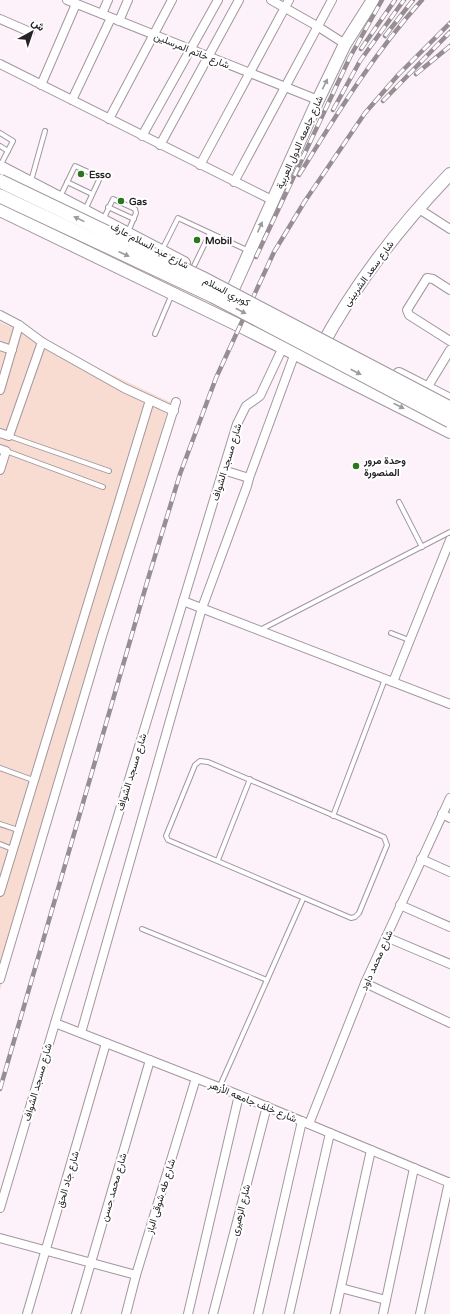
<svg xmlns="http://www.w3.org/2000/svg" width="450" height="1314" font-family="'Varela Round',Vazirmatn,sans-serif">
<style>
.green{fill:#f9dcd1}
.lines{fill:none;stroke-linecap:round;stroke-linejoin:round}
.lane-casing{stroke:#a2979f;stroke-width:6}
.street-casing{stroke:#a2979f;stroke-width:10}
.secondary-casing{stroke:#a2979f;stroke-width:14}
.lane{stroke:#fff;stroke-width:4}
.street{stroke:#fff;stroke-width:8}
.secondary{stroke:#fff;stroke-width:12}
.rail-casing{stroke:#978e94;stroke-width:4.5}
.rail{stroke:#fff;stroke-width:3;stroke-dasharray:9;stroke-linecap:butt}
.primary-bridge-casing{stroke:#a2979f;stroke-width:15;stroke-linecap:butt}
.primary-bridge{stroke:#fff;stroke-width:13}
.oneway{fill:#9d9c9d}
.poi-dot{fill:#29771f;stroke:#fff;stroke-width:1.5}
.labels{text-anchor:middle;stroke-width:4;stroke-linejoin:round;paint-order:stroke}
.street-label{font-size:10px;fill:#262225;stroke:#fff}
.poi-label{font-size:10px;font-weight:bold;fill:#262225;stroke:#fff;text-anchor:start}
</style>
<rect width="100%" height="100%" fill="#fef2fa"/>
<polygon class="green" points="0,322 170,402 0,990"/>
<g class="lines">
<g class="lane-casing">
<g id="lane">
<polyline points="0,133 13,141 0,166"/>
<polyline points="0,146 8,151"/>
<polyline points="31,181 45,131"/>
<polyline points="67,182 92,194"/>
<polyline points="60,197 75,166 97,176 99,180 85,210"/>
<polyline points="108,207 134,219"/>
<polyline points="103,220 113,199 135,209 136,213 128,232"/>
<polyline points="162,250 178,218 249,251"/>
<polyline points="193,268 210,233"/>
<polyline points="155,334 172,294"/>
<polyline points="9,436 109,471"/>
<polyline points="6,451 103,487"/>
<polyline points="399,502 422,547"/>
<polyline points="260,630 450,532"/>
<polyline points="391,633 409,640"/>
<polygon points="200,761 208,762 384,837 387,845 359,913 355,917 351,918 168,840 166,836 195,765"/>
<polyline points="0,768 33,780"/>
<polyline points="333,816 385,679"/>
<polyline points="0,824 18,830"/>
<polyline points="0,844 12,849"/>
<polyline points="218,860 250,779"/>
<polyline points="142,929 267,980"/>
<polyline points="219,1088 303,899"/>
</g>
</g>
<g class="street-casing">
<g id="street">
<polyline points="67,0 318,100"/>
<polyline points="271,0 317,26 345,44"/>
<polyline points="102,14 108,0"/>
<polyline points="0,19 30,32"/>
<polyline points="119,21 128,0"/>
<polyline points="0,64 272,200"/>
<polyline points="41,85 76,4"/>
<polyline points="72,100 111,18"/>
<polyline points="109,119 172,0"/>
<polyline points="142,136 218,0"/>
<polyline points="160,145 239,0"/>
<polyline points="200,165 289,0"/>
<polyline points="234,182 332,0"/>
<polyline points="419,209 450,229"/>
<polyline points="450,290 433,279 427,278 407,310 409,315 450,341"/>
<polyline points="0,315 19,325 42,342 124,388 174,411"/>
<polyline points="0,346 12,350"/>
<polyline points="427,388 450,350"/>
<polyline points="0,390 19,325"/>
<polyline points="0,433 9,436 42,342"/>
<polyline points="0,449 6,451 0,470"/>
<polyline points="249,478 295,353"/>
<polyline points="183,601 450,704"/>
<polyline points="393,682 450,540"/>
<polyline points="442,814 450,818"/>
<polyline points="421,859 450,872"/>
<polyline points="0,892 150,400"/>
<polyline points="400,905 450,927"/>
<polyline points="386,937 450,964"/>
<polyline points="0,979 102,636 176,402"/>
<polyline points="365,983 450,1023"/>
<polyline points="55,1023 239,1095 450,1183"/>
<polyline points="81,1033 202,608 247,486 249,478 223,470"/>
<polyline points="309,1124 365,983 450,798"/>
<polyline points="0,1208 55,1023 237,424 246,406 260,396 283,347"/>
<polyline points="0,1238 136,1275"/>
<polyline points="341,1288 386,1300"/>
<polyline points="27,1314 106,1043"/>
<polyline points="76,1314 150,1060"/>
<polyline points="126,1314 136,1275 196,1078"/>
<polyline points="188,1314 239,1095"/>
<polyline points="213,1314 267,1106"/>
<polyline points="258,1314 302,1121"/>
<polyline points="289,1314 330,1133"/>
<polyline points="335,1314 371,1150"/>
<polyline points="383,1314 414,1168"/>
<polyline points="420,1314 449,1182"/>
</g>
</g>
<g class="secondary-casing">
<g id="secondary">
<polyline points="0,167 184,263"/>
<polyline points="0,210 240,326 450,432"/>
<polyline points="233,289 318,100 345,44 373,0"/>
<path d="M319 351C354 285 399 227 450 174"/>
<polyline points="399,374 450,400"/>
</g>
</g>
<use href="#lane" class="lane"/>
<use href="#street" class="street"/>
<use href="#secondary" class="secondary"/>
<g class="rail-casing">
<g id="rail">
<polyline points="385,36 413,0"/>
<polyline points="361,49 395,0"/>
<polyline points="416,74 450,46"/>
<polyline points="383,101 450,32"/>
<polyline points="333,110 360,61 404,0"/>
<path d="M299 175C337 114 374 53 422 0"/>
<polyline points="256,257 350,57 382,0"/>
<polyline points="0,1089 148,579 180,474 216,378 274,252 305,201 365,113 399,74 450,23"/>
</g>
</g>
<use href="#rail" class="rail"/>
<g class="primary-bridge-casing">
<g id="primary-bridge">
<polyline points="0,181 202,278 450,408"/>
<polyline points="0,196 213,296 450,421"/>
</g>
</g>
<use href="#primary-bridge" class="primary-bridge"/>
</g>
<defs><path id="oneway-solid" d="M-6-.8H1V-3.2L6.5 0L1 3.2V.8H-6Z"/></defs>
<g class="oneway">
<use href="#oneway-solid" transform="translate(325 84) rotate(-64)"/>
<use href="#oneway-solid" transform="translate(79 219) rotate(-154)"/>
<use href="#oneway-solid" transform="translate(260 227) rotate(-66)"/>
<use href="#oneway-solid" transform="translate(124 254) rotate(25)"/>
<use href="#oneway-solid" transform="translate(241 311) rotate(28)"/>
<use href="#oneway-solid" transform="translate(356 372) rotate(27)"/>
<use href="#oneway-solid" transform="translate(399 406) rotate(27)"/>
</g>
<g class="poi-dot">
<circle cx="81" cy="174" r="4"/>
<circle cx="121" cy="201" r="4"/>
<circle cx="197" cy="240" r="4"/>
<circle cx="356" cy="466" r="4"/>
</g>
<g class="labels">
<g class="street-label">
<text transform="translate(192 50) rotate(22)" y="4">شارع خاتم المرسلين</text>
<text transform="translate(299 142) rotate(-66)" y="4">شارع جامعه الدول العربية</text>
<text transform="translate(150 245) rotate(28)" y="4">شارع عبد السلام عارف</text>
<text transform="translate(368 273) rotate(-54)" y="4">شارع سعد الشربينى</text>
<text transform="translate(227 291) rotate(28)" y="4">كوبري السلام</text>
<text transform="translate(226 462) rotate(-73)" y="4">شارع مسجد الشواف</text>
<text transform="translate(131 772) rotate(-73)" y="4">شارع مسجد الشواف</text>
<text transform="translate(376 960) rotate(-66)" y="4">شارع محمد داود</text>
<text transform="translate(37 1082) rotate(-74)" y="4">شارع مسجد الشواف</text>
<text transform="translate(253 1101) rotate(22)" y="4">شارع خلف جامعه الأزهر</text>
<text transform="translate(67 1179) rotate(-74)" y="4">شارع جاد الحق</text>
<text transform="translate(113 1187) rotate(-74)" y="4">شارع محمد حسن</text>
<text transform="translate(160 1196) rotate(-73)" y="4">شارع طه شوقى الباز</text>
<text transform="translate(240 1210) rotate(-76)" y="4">شارع الزهيرى</text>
</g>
<g class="poi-label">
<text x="89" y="178">Esso</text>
<text x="129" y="205">Gas</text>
<text x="205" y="244">Mobil</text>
<text x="364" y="464">وحدة مرور<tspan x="364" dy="12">المنصورة</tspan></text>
</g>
</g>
<g transform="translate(32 32) rotate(40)" stroke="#ffffff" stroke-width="3" paint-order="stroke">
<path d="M0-3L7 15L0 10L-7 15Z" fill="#262225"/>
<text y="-6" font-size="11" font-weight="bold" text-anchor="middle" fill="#262225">ش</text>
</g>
</svg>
